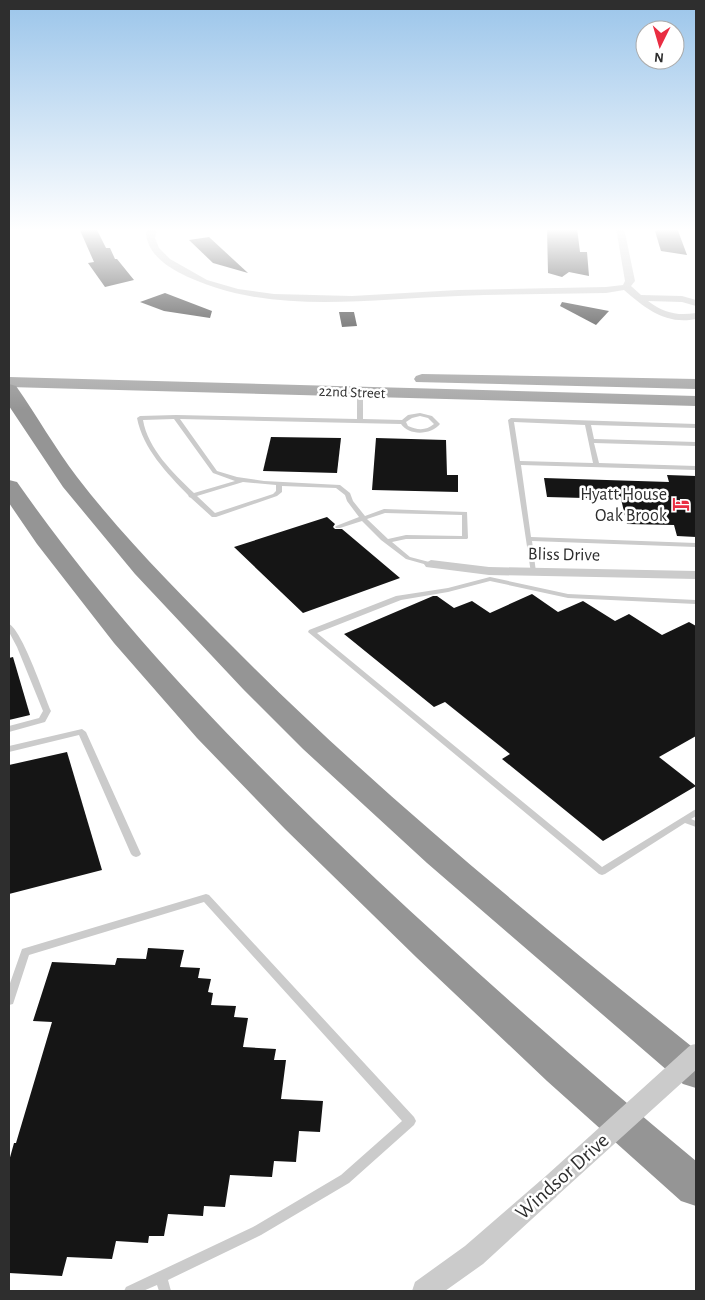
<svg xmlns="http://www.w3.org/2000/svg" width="705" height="1300" font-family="'Alegreya Sans',sans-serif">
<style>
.building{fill:#151515}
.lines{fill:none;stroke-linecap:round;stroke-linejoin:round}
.service{fill:#cbcbcb;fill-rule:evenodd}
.minor{fill:#cbcbcb;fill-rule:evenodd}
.primary{fill:#a6a6a6;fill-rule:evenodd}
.motorway{fill:#959595;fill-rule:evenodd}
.minor-bridge{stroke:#cbcbcb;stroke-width:22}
.labels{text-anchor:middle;stroke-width:5;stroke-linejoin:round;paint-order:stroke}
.far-street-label{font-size:15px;fill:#2e2e2e;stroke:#fff}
.poi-label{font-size:18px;fill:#2e2e2e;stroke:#fff;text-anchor:end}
.street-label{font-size:18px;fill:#2e2e2e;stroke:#fff}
.near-street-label{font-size:21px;fill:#2e2e2e;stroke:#fff}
</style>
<rect width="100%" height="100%" fill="#fff"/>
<g class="building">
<polygon points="79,228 96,228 106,248 110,248 115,259 117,259 134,280 105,287 88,263 94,262"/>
<polygon points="547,228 577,228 580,252 587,252 589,276 569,272 562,277 548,273"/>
<polygon points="656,228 677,228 687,255 661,251 655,231 657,231"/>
<polygon points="209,237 248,273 213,263 189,240"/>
<polygon points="165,293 212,311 210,318 164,311 140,302"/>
<polygon points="562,302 609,311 596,325 560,306"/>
<polygon points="339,312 354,312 357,326 342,327"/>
<polygon points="271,437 341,438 337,473 263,471"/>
<polygon points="376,438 446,440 447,475 458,475 458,492 372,490"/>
<polygon points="667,475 696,476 696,537 677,536 674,525 627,524 621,499 547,497 544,478 669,482"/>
<polygon points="327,517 335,524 333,527 335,529 342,529 400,578 303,613 234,547"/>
<polygon points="532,594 558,612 583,601 615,621 629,614 662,635 689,622 696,626 696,736 659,757 696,786 603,841 502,759 510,754 445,702 434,707 344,634 433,596 437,596 454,608 472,601 490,613"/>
<polygon points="13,657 30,715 9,720 9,658"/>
<polygon points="67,752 102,870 9,894 9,765"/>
<polygon points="148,948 184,950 180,967 200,968 198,978 211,979 208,992 213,993 211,1005 236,1006 234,1017 248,1018 243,1047 276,1049 274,1060 286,1060 281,1099 323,1101 320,1132 299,1131 296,1162 274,1161 272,1177 230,1175 225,1207 204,1206 203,1216 168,1214 164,1236 149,1236 148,1243 116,1241 112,1259 67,1257 62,1276 9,1273 9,1161 14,1143 16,1143 52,1022 33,1021 52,962 115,965 117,958 146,959"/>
</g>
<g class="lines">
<g class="service">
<path d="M360 390 363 392V419L402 420 408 415 420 413 432 416 440 424C431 435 409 436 401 424L180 419 217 471 237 477 264 481 340 485 350 493 353 501 365 516 384 509 467 512 468 538 467 539H406L392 542 410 557 433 563 434 564 433 565 431 566 406 559 381 540 362 521 340 528H336L335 527 336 526 359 517 347 501 345 495 336 488 282 486V492L277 496 216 517H212L191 498 189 497 188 495C167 473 143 449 137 418L140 416 176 415 357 419V392ZM420 416 428 418 434 424C426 431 417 430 408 426L406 422 412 418ZM174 419 213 473 235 481 194 493C173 473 148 449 143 420ZM243 482 276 485V491L273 494 215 513 197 496ZM385 513 462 515V536L406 535 388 539 367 519Z"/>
<path d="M511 418 696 424V428L591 425 594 439 696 442V446L594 443 599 463 696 466V470L521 465 531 537 696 543V547L532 541 536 572 535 573H531L508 420ZM514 422 585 425 593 463 520 461Z"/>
<polygon points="490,577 568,594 696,600 696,604 568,598 490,581 448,592 401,600 317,633 602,867 696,809 696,816 691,819 696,821 696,827 685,823 605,874 602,875 599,874 308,632 309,630 396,596 448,588"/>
<path d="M9 624C22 630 44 695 51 711L45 722 9 732V726L39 718 43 711 17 647 9 632Z"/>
<polygon points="82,729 86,732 141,854 139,856 136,857 133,856 131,854 79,735 9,752 9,746"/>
<polygon points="206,894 209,895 414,1117 416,1121 414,1125 349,1183 261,1235 168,1280 171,1291 159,1291 157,1285 143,1291 124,1291 126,1287 253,1227 341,1175 402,1121 204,902 29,955 14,1001 13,1004 9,1005 9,986 22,949"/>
</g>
<g class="minor">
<path d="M149 228H157L155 238 159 248 170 259 207 280 238 289 274 294 352 296 458 290 606 287 623 285 625 281 616 228H624L635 281 631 286 641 295 682 296 696 300V306L682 302 648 301C664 313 677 316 696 313V319C666 325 646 309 624 290L606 293C557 294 507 294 458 296 365 299 264 317 178 272 163 264 147 251 146 233Z"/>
<polygon points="431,560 489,567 696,571 696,579 489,575 426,567 424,564"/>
<polygon points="548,1178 556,1181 560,1189 556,1197 483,1264 445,1291 412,1291 415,1282 465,1246 540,1181"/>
</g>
<g class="primary">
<polygon points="422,374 696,379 696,389 416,382 414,379 416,376"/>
<polygon points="9,377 696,396 696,406 9,387"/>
</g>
<g class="motorway">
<path d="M9 384 16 386C37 416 55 448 77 477 124 538 179 593 233 647 377 792 537 922 696 1050V1088L683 1084 427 863 303 749 243 689 135 574 63 487 9 406Z"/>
<path d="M9 480 17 482C122 632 244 755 377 880 481 977 587 1071 696 1161V1206L681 1201 547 1081 416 957 285 829 197 738 114 643 37 544 9 503Z"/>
</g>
<polyline class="minor-bridge" points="548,1189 696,1055"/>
</g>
<linearGradient id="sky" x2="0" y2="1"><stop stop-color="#9bc5ea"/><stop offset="0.56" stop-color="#fff"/><stop offset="1" stop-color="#fff" stop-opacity="0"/></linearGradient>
<rect width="705" height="410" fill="url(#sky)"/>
<defs>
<g id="hotel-bare" transform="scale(1.35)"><path d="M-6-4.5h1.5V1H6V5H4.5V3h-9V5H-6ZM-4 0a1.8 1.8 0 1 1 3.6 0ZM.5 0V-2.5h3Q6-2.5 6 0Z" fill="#e92d42" stroke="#fff" stroke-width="2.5" paint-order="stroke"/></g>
</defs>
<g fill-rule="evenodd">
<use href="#hotel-bare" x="681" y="504"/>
</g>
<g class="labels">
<g class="far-street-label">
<text transform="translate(352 392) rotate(2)" y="5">22nd Street</text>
</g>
<g class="poi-label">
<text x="667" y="500">Hyatt House<tspan x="667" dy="21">Oak Brook</tspan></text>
</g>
<g class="street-label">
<text transform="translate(564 554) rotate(1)" y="6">Bliss Drive</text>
</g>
<g class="near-street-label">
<text transform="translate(562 1176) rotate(-42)" y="7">Windsor Drive</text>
</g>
</g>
<rect width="705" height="1300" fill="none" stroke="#2e2e2e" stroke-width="20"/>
<g transform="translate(660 45) rotate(185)"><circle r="24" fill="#ffffff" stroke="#ababab"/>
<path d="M0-4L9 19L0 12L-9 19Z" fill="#e92d42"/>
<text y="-8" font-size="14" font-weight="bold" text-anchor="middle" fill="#2e2e2e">N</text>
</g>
</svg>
